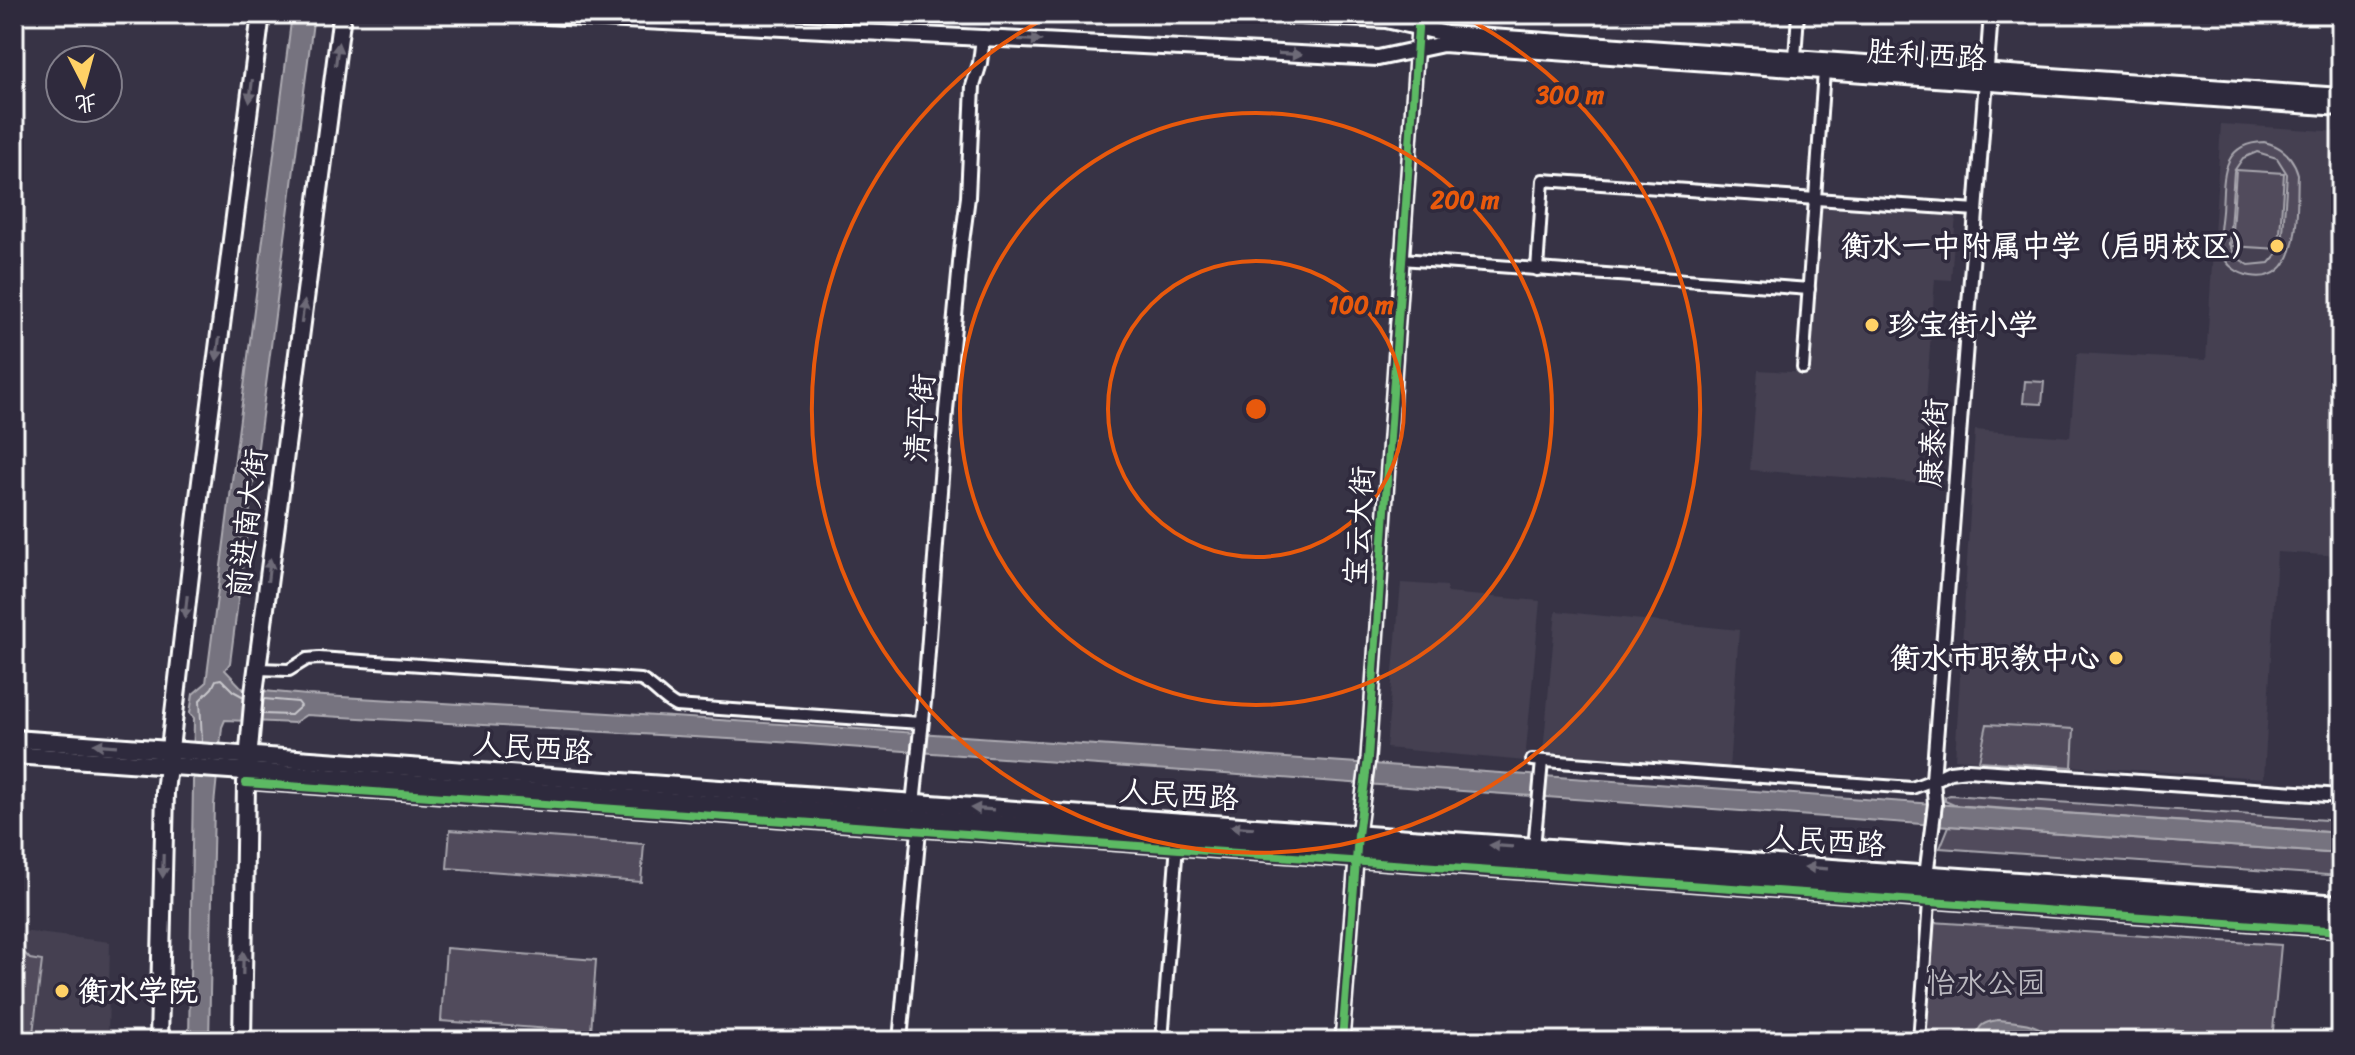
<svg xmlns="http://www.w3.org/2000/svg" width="2355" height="1055" font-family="Sriracha,'LXGW WenKai TC',sans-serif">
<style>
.built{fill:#444051}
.green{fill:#514c5c;stroke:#a8a6ae;stroke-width:2;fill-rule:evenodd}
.water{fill:#76737f;stroke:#adabb2;stroke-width:2}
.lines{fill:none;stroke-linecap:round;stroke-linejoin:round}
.shore{stroke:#c8c7cc;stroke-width:2}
.minor-casing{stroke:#fff;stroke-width:16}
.tertiary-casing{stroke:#fff;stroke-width:18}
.secondary-casing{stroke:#fff;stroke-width:20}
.primary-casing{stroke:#fff;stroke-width:22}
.minor{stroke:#2f2a3d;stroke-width:10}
.tertiary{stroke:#2f2a3d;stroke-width:12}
.secondary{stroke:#2f2a3d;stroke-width:14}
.primary{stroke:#2f2a3d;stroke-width:16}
.cycleway-casing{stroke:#2f2a3d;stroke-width:13}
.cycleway{stroke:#5cba63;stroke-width:8}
.oneway{fill:#6d6a77}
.ring{fill:none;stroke:#e8590c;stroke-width:4}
.poi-dot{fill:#ffd166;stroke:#2f2a3d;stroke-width:3}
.labels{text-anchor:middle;stroke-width:7;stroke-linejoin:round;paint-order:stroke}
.street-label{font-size:30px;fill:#fff;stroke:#2f2a3d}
.poi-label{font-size:30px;font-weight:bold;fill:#fff;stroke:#2f2a3d;text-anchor:end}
.park-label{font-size:30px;fill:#b9b7be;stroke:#2f2a3d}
.centre{fill:#e8590c;stroke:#2f2a3d;stroke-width:4}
.ring-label{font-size:24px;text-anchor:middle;font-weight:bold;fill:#e8590c;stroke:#2f2a3d;stroke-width:7;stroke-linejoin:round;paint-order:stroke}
</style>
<rect width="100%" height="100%" fill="#373345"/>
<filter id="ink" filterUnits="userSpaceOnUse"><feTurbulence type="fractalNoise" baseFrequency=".0125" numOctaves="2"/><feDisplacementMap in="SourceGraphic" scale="16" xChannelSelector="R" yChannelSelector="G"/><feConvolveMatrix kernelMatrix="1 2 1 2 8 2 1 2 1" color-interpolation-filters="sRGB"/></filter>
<g filter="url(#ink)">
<g class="built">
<polygon points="1545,14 1712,14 1711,25"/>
<polygon points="2221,124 2341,132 2341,556 2277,552 2264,778 1955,759 1975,430 2070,437 2077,353 2206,360"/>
<polygon points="1820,205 1956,215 1951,280 1935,279 1920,483 1750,470 1758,370 1808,373"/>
<polygon points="1401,583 1447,586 1447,593 1540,601 1525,761 1386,748"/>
<polygon points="1556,611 1739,630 1729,769 1543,752"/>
<polygon points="14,930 110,942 108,1041 14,1041"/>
</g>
<g class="green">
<path d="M2264 142C2282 146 2293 156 2298 174 2296 207 2304 285 2251 276 2238 274 2227 266 2222 254 2217 242 2221 225 2222 211 2224 179 2220 143 2264 142ZM2257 152 2277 158 2287 174 2282 248 2269 263 2249 265 2236 257 2229 244 2234 171 2243 158Z"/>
<polygon points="2236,170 2284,173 2279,249 2231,246"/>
<polygon points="2025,381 2044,382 2042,404 2023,403"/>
<polygon points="1987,724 2074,729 2072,767 1979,761"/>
<polygon points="1950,795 2341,821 2341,833 1954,805 1945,801 1945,797"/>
<polygon points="1949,826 2341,854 2341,876 1940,848"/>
<polygon points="450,830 644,844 641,882 447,868"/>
<polygon points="1932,922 2281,945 2272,1041 1924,1041"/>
<polygon points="14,942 30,959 42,961 32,1041 14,1041"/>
<polygon points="446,948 596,960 591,1032 441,1021"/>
</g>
<g class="water">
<path d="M292 14H314L230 663 225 670 243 689 307 695C986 734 1663 785 2341 833V854L764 741 306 715 294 723 225 720 222 727 214 805 209 1041H189L194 718 190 713 193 694 206 683Z"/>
<path d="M1998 1020C2019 1022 2041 1022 2054 1041H1975C1978 1025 1983 1022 1998 1020Z"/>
<polygon points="2167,1029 2215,1033 2227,1041 2156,1041"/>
</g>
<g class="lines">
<g class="shore">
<polyline points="262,714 291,715 301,706 298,702 264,699"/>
<polyline points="202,742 200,700 212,688 216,680 221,679 233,691 244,697"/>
</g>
<g class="minor-casing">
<g id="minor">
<polyline points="1795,57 1798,14"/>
<polyline points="1401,259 1809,289"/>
<polyline points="1537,270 1543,180 1976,210"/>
<polyline points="1803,368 1824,71"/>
<path d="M257 669 289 670 307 659 319 658 641 680C655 687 662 699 676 706L920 723"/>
<polyline points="1532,760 1912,788 1933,780"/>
<polyline points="246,783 2341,931"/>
<polyline points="1534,848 1542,761"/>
<polyline points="1162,1041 1177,844"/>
<polyline points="1919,1041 1929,902"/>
</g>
</g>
<g class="tertiary-casing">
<g id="tertiary">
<polyline points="1933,780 1950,772 1968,770 2341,796"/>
<polyline points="913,804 925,692 946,411 962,242 968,197 973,86 980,63 983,37"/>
<polyline points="1926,876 1935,804 1933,780 1991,14"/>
<polyline points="900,1041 920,819"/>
<polyline points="1342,1041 1358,835 1368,758 1419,14"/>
</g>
</g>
<g class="secondary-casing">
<g id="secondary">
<polyline points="505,14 1378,58 1443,44 2341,108"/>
<polyline points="1257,14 1386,20 1447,34 2341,96"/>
</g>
</g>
<g class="primary-casing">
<g id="primary">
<polyline points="14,739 2341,904"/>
<polyline points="14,755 2341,918"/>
<polyline points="159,1041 165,792 199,497 261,14"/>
<polyline points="242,1041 246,783 254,693 342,14"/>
</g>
</g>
<use href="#minor" class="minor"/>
<use href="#tertiary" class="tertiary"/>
<use href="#secondary" class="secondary"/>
<use href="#primary" class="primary"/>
<g class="cycleway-casing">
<g id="cycleway">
<polyline points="246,783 2341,931"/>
<polyline points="1342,1041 1358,835 1368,758 1419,14"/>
</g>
</g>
<use href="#cycleway" class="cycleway"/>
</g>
<defs><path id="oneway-solid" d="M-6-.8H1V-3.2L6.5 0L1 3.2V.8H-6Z" transform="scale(2)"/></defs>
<g class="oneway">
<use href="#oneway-solid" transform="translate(1030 40) rotate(3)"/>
<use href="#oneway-solid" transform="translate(337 54) rotate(-83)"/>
<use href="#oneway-solid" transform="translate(1290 54) rotate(3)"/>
<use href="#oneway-solid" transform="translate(251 91) rotate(97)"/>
<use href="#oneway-solid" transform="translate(303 312) rotate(-82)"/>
<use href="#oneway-solid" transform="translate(218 349) rotate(97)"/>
<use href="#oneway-solid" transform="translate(269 570) rotate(-83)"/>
<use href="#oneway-solid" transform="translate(186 607) rotate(96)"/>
<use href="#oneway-solid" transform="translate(105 745) rotate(-176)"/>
<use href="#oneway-solid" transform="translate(982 809) rotate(-176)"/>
<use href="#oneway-solid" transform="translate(1242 827) rotate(-176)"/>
<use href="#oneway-solid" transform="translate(1501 846) rotate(-176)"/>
<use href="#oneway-solid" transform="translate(163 866) rotate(91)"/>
<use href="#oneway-solid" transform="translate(1816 868) rotate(-176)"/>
<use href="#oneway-solid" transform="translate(243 963) rotate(-89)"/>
</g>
</g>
<g class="ring">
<circle cx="1256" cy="409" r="148"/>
<circle cx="1256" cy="409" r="296"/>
<path d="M1461 15A444 444 0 1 1 1051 15"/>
</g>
<g class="poi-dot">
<circle cx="2277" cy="246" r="8"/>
<circle cx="1872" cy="325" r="8"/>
<circle cx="2116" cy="658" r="8"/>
<circle cx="62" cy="991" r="8"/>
</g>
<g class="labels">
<g class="street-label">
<text transform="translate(1927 55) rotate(4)" y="10">胜利西路</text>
<text transform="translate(920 418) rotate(-85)" y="10">清平街</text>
<text transform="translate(1933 443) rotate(-86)" y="10">康泰街</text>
<text transform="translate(247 523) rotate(-83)" y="10">前进南大街</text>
<text transform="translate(1359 526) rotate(-86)" y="10">宝云大街</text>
<text transform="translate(533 748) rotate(4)" y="10">人民西路</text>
<text transform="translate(1179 795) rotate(4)" y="10">人民西路</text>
<text transform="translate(1826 841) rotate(4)" y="10">人民西路</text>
</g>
<g class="poi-label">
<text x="2261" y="256">衡水一中附属中学（启明校区）</text>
<text x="1888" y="335" text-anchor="start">珍宝街小学</text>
<text x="2100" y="668">衡水市职教中心</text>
<text x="78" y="1001" text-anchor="start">衡水学院</text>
</g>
<g class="park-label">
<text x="1986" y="993">怡水公园</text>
</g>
</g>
<circle cx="1256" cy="409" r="12" class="centre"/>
<g class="ring-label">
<text x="1570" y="103">300 m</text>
<text x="1465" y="208">200 m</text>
<text x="1361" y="313">100 m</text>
</g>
<rect width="2355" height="1055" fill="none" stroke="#2f2a3d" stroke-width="48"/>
<rect x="24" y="24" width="2307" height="1007" fill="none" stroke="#fff" stroke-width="3" filter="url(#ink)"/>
<g transform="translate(84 84) rotate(174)"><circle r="38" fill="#2f2a3d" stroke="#827f8b" stroke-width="2"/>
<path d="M0-6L14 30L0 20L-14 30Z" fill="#ffd166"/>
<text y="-12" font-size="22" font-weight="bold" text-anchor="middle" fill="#ffffff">北</text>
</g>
</svg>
